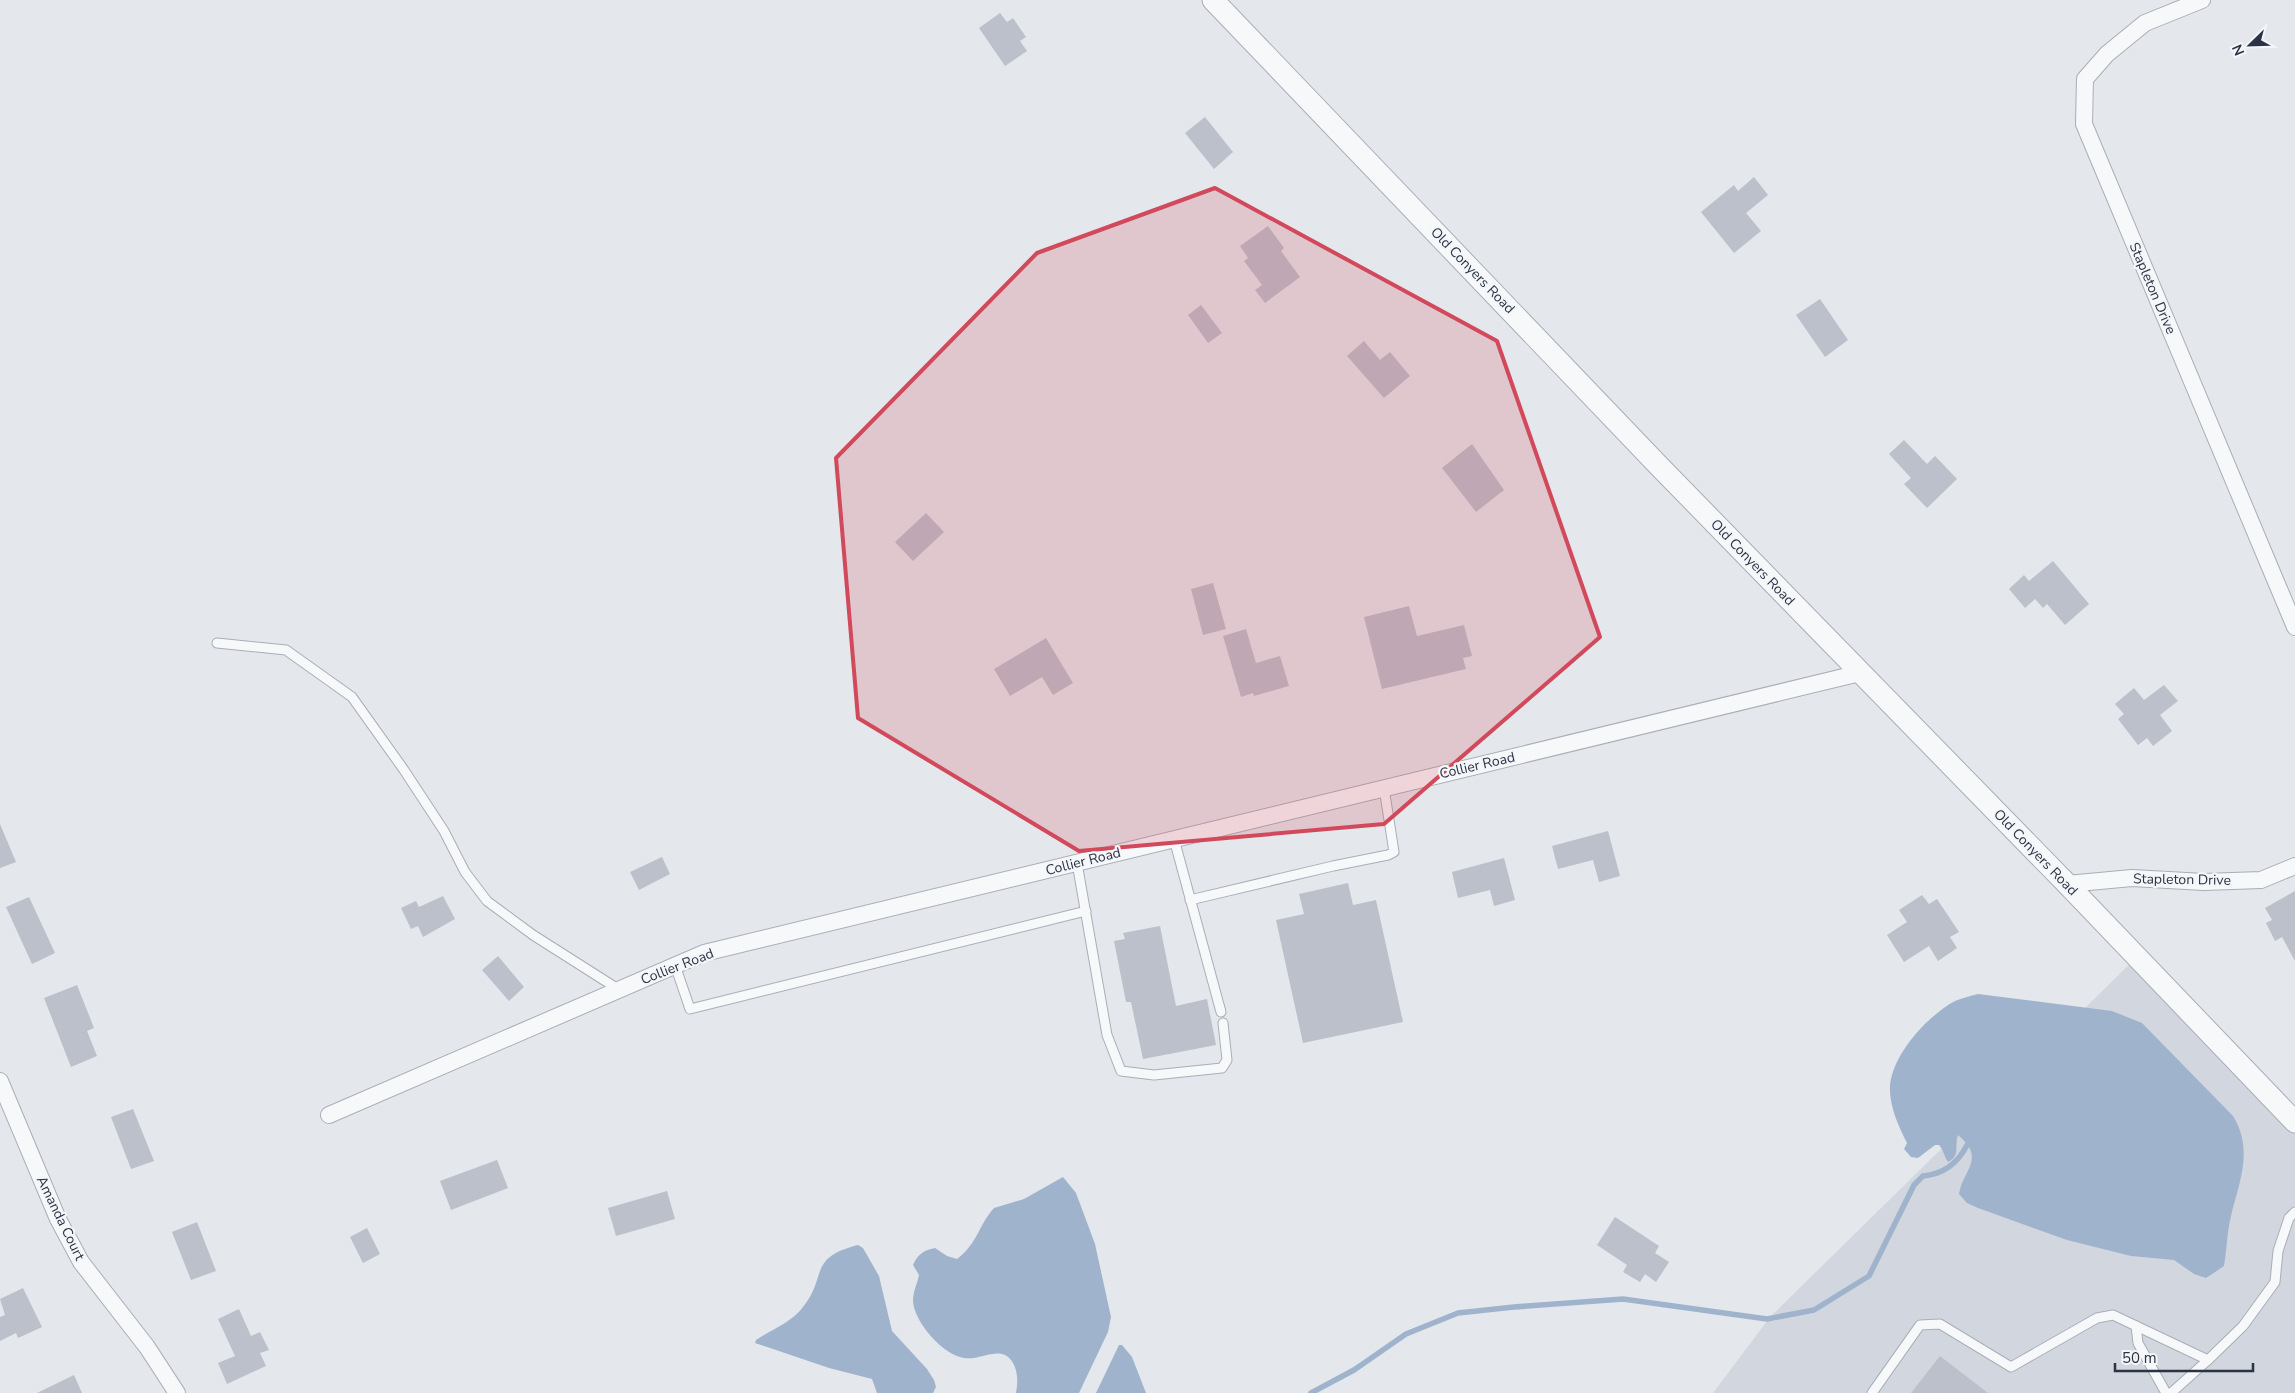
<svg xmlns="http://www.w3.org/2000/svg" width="2295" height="1393" font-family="'Nunito Sans',sans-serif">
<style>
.built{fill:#d2d6de}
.water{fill:#9fb4cc}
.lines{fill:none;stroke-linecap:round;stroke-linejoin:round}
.stream{stroke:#9fb4cc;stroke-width:5.5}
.building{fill:#bbc0ca}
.service-casing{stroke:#a9aeb7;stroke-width:11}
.minor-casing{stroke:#a9aeb7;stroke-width:18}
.tertiary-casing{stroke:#a9aeb7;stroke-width:23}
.service{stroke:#f7f8fa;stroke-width:9}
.minor{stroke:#f7f8fa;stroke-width:16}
.tertiary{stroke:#f7f8fa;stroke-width:21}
.marked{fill:#d1495b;fill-opacity:0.2;stroke:#d1495b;stroke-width:4;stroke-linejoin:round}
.labels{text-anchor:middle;stroke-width:4.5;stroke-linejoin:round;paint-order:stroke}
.street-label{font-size:14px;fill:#2b3445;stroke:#f4f6f9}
</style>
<rect width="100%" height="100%" fill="#e4e7ec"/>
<polygon class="built" points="2140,954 2295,1117 2295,1393 1713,1393 1771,1316"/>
<g class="water">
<path d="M1978 994 2112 1011 2142 1023 2233 1116C2254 1150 2239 1182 2231 1216 2227 1232 2227 1249 2224 1266L2206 1278 2194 1274 2174 1260 2131 1256 2067 1240 1978 1208 1967 1203 1959 1194C1962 1171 1987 1159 1958 1135 1954 1146 1961 1156 1948 1162 1944 1156 1944 1151 1939 1145H1935L1918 1158 1911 1157 1904 1149 1907 1143C1899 1127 1891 1110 1890 1092 1888 1058 1927 1016 1955 1001 1962 998 1970 996 1978 994Z"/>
<path d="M1063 1177 1076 1193 1095 1244 1111 1317 1108 1332 1079 1393H1016C1018 1383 1018 1372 1013 1363 1002 1343 981 1361 964 1358 943 1355 914 1322 913 1301 913 1291 917 1285 919 1275L913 1265C917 1255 924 1250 935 1248L947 1256 957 1259C978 1243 978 1226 994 1208L1024 1199Z"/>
<path d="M858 1245 863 1248 879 1276 892 1331 927 1369 934 1380 936 1387 933 1393H877L872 1379 829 1368 755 1343 756 1340C771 1330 792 1322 803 1307 828 1276 807 1258 858 1245Z"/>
<polygon points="1119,1345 1122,1345 1132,1357 1146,1393 1096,1393"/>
</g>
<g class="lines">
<path class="stream" d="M1311 1393 1354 1370 1406 1334 1458 1313 1514 1307 1623 1299 1767 1319 1814 1310 1869 1276 1914 1185 1923 1176C1944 1174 1958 1163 1967 1145"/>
</g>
<g class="building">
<polygon points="1000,13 1007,22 1013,18 1026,37 1020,41 1027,51 1005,66 979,28"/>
<polygon points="1205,117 1233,152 1214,169 1185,133"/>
<polygon points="1754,177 1768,195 1746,213 1761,231 1734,253 1701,212 1734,185 1738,191"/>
<polygon points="1268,226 1284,248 1281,251 1300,277 1265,303 1255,290 1262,285 1244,261 1248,258 1240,246"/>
<polygon points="1820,299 1848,340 1825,357 1796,315"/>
<polygon points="1201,305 1222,333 1208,343 1188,315"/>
<polygon points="1364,341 1380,360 1390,352 1410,376 1384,398 1347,356"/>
<polygon points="1904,440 1927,464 1935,456 1957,479 1927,508 1904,484 1911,478 1889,454"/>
<polygon points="1472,444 1504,490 1476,512 1442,468"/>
<polygon points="926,513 944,532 913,561 895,542"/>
<polygon points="2053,561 2089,604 2065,625 2047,604 2043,608 2035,599 2025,608 2009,589 2024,575 2029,581"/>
<polygon points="1213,583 1226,629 1203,635 1191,589"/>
<polygon points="1409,606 1417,636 1464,625 1472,656 1463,658 1466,669 1382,689 1364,617"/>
<polygon points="1246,629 1256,663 1280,656 1289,686 1254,696 1253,693 1241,697 1223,636"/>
<polygon points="1046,638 1073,683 1053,695 1042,677 1010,696 994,669"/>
<polygon points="2164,685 2178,701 2160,715 2172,731 2153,746 2147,738 2138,745 2118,719 2124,714 2115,704 2134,688 2144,700"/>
<polygon points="0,824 16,862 0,868"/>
<polygon points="1608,831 1620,876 1599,882 1593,860 1558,869 1552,846"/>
<polygon points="662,857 670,874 639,890 630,872"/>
<polygon points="1504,858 1515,900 1494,906 1490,890 1458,898 1452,872"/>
<polygon points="1348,883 1353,905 1376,900 1403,1022 1303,1043 1276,920 1304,914 1299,894"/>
<polygon points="2295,891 2295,961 2282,937 2275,941 2266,923 2272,920 2265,908"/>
<polygon points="1922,895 1929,904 1937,899 1959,932 1950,937 1957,948 1938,961 1929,946 1904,962 1887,935 1907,922 1899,910"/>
<polygon points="443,896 455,919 423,937 418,926 411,929 401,908 416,901 419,907"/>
<polygon points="29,897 55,953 32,964 6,907"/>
<polygon points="1160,926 1176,1006 1207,999 1216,1045 1143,1059 1131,1002 1126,1002 1114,941 1125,939 1123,933"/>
<polygon points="498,956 524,987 509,1001 482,970"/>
<polygon points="77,985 94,1028 87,1031 97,1056 71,1067 44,998"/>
<polygon points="133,1109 154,1161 131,1169 111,1117"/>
<polygon points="497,1160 508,1188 451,1210 440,1181"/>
<polygon points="667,1191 675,1219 616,1236 608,1208"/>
<polygon points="1615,1217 1659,1246 1655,1253 1669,1262 1656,1282 1645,1274 1640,1282 1623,1272 1627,1265 1597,1245"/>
<polygon points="197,1222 216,1271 191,1280 172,1232"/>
<polygon points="367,1228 380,1254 363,1263 350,1237"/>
<polygon points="23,1288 42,1327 18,1338 16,1333 0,1341 0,1317 5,1315 0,1299"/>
<polygon points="239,1309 251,1336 260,1332 269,1350 260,1353 266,1366 227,1384 218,1363 235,1356 218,1319"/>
<polygon points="1940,1356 1988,1393 1911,1393"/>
<polygon points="74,1375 82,1393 37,1393"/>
</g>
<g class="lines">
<g class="service-casing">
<g id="service">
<polyline points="217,643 286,650 352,697 404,770 444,831 465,872 487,901 533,935 618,989"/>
<polyline points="1174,839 1221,1012"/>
<polyline points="1077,863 1107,1035 1121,1071 1154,1075 1222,1068 1227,1060 1223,1023"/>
<polyline points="1190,900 1333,866 1388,855 1394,852 1384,788"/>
<polyline points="675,965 690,1009 1086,911"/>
<polyline points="2136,1326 2138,1343 2166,1393"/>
<polyline points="1872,1393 1920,1325 1940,1324 2011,1367 2097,1318 2113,1315 2208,1360 2243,1326 2275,1282 2278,1251 2289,1218 2295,1212"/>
<polyline points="2171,1393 2208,1360"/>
</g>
</g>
<g class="minor-casing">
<g id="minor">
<polyline points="2202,0 2145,23 2107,54 2085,79 2084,124 2295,627"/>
<polyline points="2067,884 2132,878 2204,882 2261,880 2295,866"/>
<polyline points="0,1081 58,1219 81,1262 147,1347 177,1393"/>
<polyline points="329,1115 704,953 1860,673"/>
</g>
</g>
<g class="tertiary-casing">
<polyline id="tertiary" points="1213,0 1659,466 2067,884 2295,1122"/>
</g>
<use href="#service" class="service"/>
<use href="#minor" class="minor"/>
<use href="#tertiary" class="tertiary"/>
</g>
<path class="marked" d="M1215 188 1497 341 1600 637 1384 824 1079 851 858 718 836 458 1037 253Z"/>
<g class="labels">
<g class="street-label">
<text transform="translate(1473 270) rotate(46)" y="5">Old Conyers Road</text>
<text transform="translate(2153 288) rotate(67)" y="5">Stapleton Drive</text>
<text transform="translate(1753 562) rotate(46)" y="5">Old Conyers Road</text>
<text transform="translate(1477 765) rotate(-13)" y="5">Collier Road</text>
<text transform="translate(2036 852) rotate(46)" y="5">Old Conyers Road</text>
<text transform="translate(1083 861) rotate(-14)" y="5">Collier Road</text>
<text transform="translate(2182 879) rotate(1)" y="5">Stapleton Drive</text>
<text transform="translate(677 966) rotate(-21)" y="5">Collier Road</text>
<text transform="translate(61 1218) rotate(64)" y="5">Amanda Court</text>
</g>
</g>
<g transform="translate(2250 45) rotate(247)" stroke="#f4f6f9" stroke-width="4" paint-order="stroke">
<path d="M0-4L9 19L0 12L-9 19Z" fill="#2b3445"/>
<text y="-8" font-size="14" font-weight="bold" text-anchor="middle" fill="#2b3445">N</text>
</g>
<path d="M2115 1363v8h138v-8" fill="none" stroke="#2b3445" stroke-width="2.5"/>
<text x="2122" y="1363" font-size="15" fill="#2b3445" stroke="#f4f6f9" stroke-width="4" paint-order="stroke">50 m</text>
</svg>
